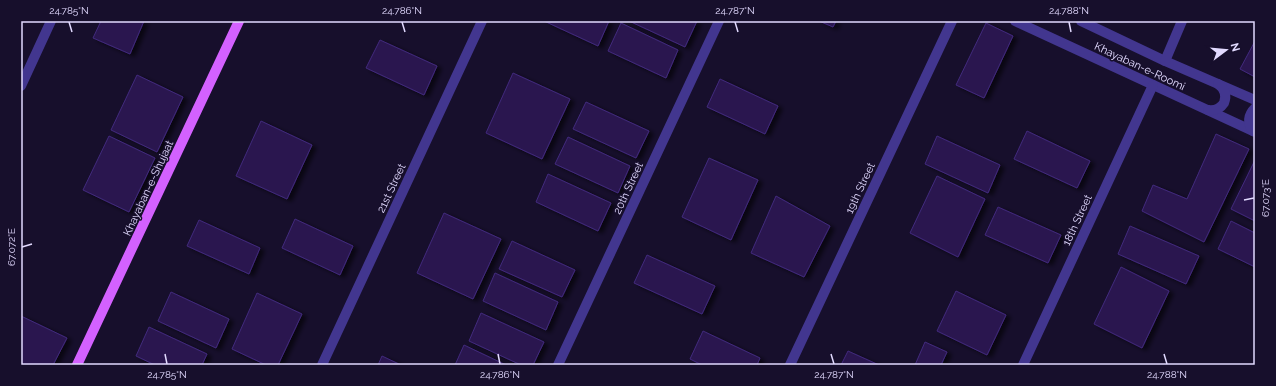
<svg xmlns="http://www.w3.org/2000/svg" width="1276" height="386" font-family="Raleway,sans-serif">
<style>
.building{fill:#29194f;stroke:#42297d;filter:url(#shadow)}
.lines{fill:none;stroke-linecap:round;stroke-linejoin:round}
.minor{stroke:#42368f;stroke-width:10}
.major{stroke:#d361ff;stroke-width:10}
.ticks{fill:none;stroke:#e2daff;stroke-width:1.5}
.labels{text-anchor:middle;stroke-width:3;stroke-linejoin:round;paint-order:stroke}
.street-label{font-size:11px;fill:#e2daff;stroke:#170f2c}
.neatline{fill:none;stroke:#e2daff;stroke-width:1.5}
.ticks-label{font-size:10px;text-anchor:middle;fill:#e2daff}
</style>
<defs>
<filter id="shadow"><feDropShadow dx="4.5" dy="2.5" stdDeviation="2" flood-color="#0009"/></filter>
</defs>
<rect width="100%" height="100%" fill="#170f2c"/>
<g class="building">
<polygon points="101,21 144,21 130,54 93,38"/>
<polygon points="544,21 609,21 598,46"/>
<polygon points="629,21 697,21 685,47"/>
<polygon points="819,21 836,21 833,27"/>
<polygon points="621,23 678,50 666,78 608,51"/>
<polygon points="986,23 1013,36 984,98 956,85"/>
<polygon points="380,40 437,66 424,95 366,68"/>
<polygon points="1255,41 1255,77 1240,69"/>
<polygon points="513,73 570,99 542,159 486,133"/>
<polygon points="137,75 183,97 157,152 111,130"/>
<polygon points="720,79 778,106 765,134 707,107"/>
<polygon points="586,102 649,131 636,158 573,129"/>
<polygon points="261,121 312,145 287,199 236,176"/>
<polygon points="1027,131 1090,161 1077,188 1014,159"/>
<polygon points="1216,134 1249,149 1204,242 1142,211 1153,185 1187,199"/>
<polygon points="109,136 155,158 129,212 83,190"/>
<polygon points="937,136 1000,165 988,193 925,164"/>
<polygon points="568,137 630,166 618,193 555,164"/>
<polygon points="709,158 758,180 731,240 682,217"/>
<polygon points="1255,160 1255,221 1231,209"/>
<polygon points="548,174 611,203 598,231 536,202"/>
<polygon points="937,176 985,199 958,257 910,233"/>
<polygon points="776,196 830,226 804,277 751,253"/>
<polygon points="998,207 1061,235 1048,263 985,235"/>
<polygon points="444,213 501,239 473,299 417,273"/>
<polygon points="295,219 353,246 340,275 282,248"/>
<polygon points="199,220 260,248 249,274 187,246"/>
<polygon points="1231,221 1255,233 1255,267 1218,249"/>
<polygon points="1130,226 1199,256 1186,284 1118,254"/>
<polygon points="512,241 575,270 562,297 499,269"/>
<polygon points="647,255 715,286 702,314 634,283"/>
<polygon points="1121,267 1169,291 1142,348 1094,324"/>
<polygon points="495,273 558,302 546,330 483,301"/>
<polygon points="956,291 1006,315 987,355 937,331"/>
<polygon points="171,292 229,319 216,348 158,321"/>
<polygon points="257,293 302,314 278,365 266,365 232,349"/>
<polygon points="481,313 544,342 533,365 521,365 469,341"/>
<polygon points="21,316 67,338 53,365 21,365"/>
<polygon points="149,327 207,354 202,365 155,365 136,356"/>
<polygon points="703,331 760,358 757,365 702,365 690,359"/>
<polygon points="925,342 947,352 941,365 915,365"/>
<polygon points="464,345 506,365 455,365"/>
<polygon points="848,351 879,365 841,365"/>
<polygon points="382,356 401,365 378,365"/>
</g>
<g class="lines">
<g class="minor">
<polyline points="1015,21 1255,132"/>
<polyline points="1081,21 1165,61 1255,100"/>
<polyline points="1165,61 1182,21"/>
<polyline points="21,86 51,21"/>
<path d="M1208 110C1215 111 1220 109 1224 103 1227 95 1225 89 1218 84"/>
<path d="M1253 131C1247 123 1248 115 1255 108"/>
<polyline points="322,365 482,21"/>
<polyline points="558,365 719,21"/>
<polyline points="790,365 952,21"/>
<polyline points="1023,365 1153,85"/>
</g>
<polyline class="major" points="77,365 239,21"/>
</g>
<path class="ticks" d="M69 22 72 32M402 22 405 32M735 22 738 32M1069 22 1071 32M1244 200 1254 198M22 247 32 244M165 354 167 364M498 354 500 364M831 354 834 364M1164 354 1167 364"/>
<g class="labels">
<g class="street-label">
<text transform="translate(1140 66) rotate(25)" y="4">Khayaban-e-Roomi</text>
<text transform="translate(148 188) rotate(-65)" y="4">Khayaban-e-Shujaat</text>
<text transform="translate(391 188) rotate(-65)" y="4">21st Street</text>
<text transform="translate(628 188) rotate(-65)" y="4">20th Street</text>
<text transform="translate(860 188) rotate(-65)" y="4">19th Street</text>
<text transform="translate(1077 220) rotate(-65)" y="4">18th Street</text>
</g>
</g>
<rect width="1276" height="386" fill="none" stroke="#170f2c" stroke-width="44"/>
<g transform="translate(1226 50) rotate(74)" stroke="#170f2c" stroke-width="3" paint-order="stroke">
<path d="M0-3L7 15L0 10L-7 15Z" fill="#e2daff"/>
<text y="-6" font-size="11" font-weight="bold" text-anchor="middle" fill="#e2daff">N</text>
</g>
<rect x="22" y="22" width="1232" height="342" class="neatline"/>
<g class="ticks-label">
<text x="69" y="14">24.785°N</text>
<text x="402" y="14">24.786°N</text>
<text x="735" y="14">24.787°N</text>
<text x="1069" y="14">24.788°N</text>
<text transform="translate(1265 198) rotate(-90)" y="4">67.073°E</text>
<text transform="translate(11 247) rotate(-90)" y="4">67.072°E</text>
<text x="167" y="378">24.785°N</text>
<text x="500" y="378">24.786°N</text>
<text x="834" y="378">24.787°N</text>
<text x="1167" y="378">24.788°N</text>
</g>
</svg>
